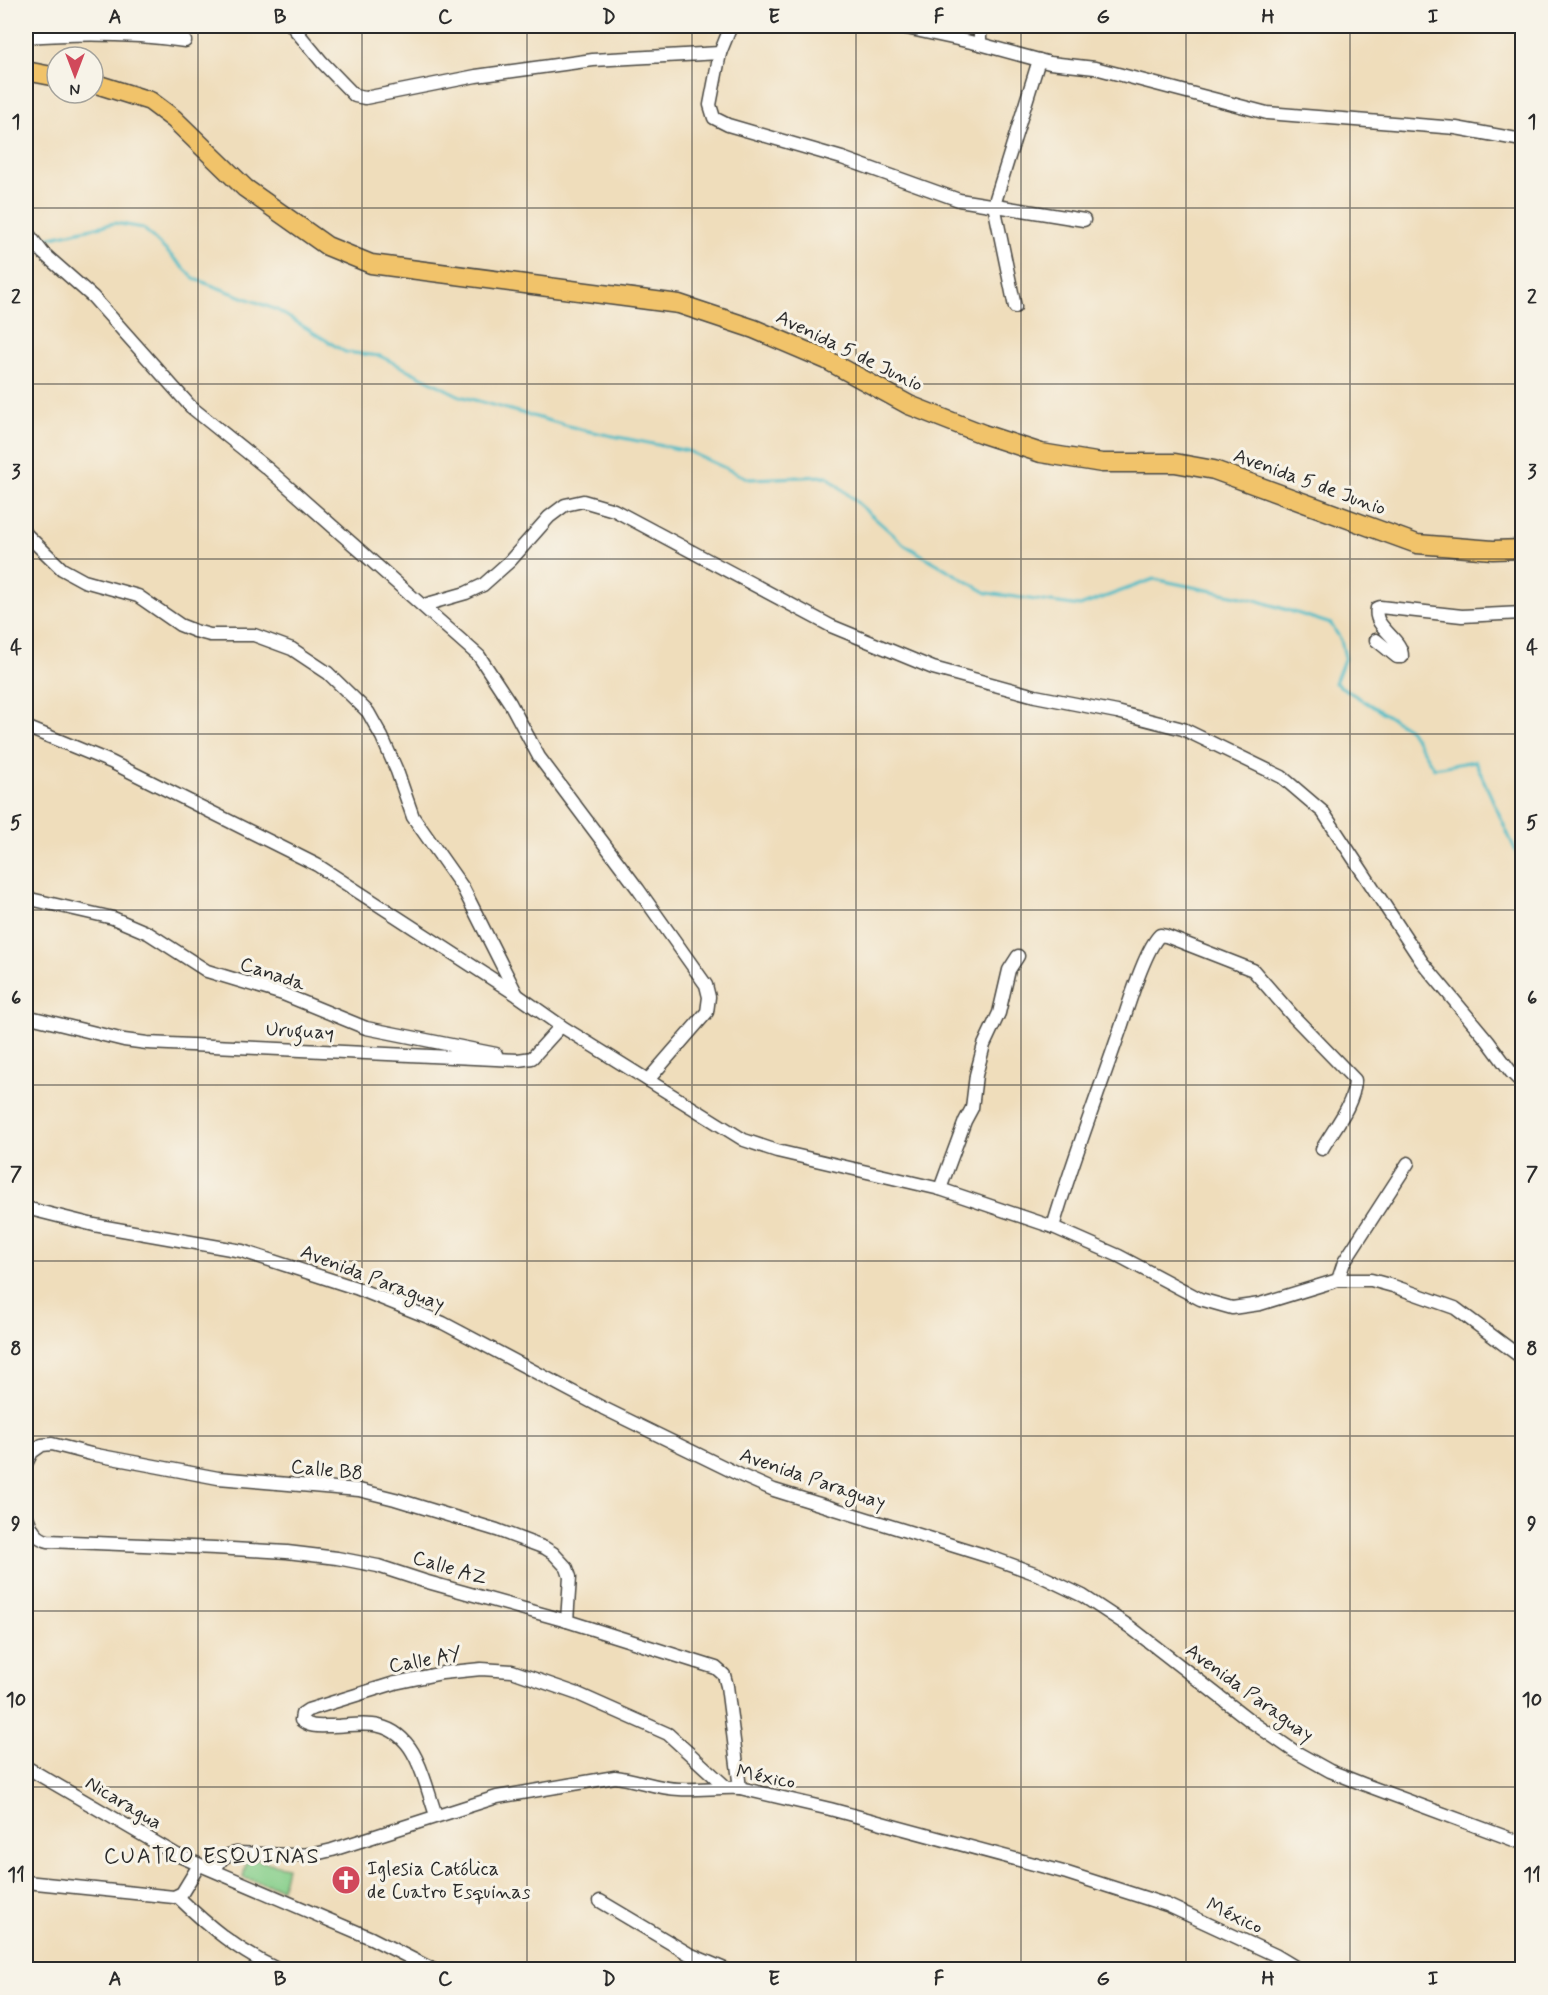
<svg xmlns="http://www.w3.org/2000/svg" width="1548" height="1995" font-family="Mynerve,sans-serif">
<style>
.green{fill:#87cf8b;stroke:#597d5b;stroke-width:1.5}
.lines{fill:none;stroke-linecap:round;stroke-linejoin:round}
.stream{stroke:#4dbbc6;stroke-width:3}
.minor-casing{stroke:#484641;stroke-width:15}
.primary-casing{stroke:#484641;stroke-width:21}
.minor{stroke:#fff;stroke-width:12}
.primary{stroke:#f1c36a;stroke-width:18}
.grid{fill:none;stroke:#2b2b2b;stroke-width:1.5;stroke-opacity:0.55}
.labels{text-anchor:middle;stroke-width:6;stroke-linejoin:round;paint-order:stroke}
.street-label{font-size:20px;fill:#2b2b2b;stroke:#f7f3e8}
.poi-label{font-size:20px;fill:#2b2b2b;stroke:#f7f3e8;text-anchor:start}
.quarter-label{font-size:22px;letter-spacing:1.5px;fill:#2b2b2b;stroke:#f7f3e8}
.neatline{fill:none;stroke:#2b2b2b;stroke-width:2}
.grid-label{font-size:20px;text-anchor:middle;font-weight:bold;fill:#2b2b2b}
</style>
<rect width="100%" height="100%" fill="#f7f3e8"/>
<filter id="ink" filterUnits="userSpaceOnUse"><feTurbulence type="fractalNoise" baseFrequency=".0167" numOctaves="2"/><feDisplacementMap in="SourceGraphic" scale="12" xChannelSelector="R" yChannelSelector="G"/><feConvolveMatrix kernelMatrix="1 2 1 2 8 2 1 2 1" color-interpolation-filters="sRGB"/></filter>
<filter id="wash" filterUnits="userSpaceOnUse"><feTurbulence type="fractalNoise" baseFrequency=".008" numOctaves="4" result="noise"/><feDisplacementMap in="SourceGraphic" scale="24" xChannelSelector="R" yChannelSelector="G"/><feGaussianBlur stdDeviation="1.35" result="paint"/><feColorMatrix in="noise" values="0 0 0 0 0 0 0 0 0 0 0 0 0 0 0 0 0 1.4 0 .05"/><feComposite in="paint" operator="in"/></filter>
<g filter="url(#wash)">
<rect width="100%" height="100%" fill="#efddbb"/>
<polygon class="green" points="247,1858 287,1867 282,1888 243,1878"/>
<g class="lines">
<polyline class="stream" points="47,238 115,223 143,228 195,279 277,310 345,352 380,356 460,396 583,430 688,451 749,479 827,476 905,545 987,593 1080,606 1154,579 1256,600 1331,624 1341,640 1345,657 1335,683 1409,729 1434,768 1475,761 1522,865"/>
</g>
</g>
<g filter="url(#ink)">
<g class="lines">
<g class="minor-casing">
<g id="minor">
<polyline points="292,26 322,62 355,96 365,98 476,76 593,60 720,53 710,105 714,118 728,125 842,158 959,200 1084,220"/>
<polyline points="897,26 980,44"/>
<polyline points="980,26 980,44 1050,63 1095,68 1267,113 1456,128 1522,140"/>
<path d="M26 37C79 33 132 33 185 41"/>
<polyline points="720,53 731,26"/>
<polyline points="26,231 43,253 93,297 191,407 268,469 479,656 510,703 539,757 638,889 706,985 709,997 707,1012 648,1080"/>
<polyline points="1015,307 994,205 1039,60"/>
<polyline points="26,534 62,569 84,581 138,596 180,625 195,631 210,635 254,635 292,649 328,673 368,712 382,737 397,771 413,817 463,888 516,993"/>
<polyline points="424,605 466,593 483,585 510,561 549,517 565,505 583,501 614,510 831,626 933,668 1035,696 1117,712 1183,729 1282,777 1323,812 1422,962 1488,1041 1511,1072 1522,1083"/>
<path d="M1376 640 1397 657H1402C1403 638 1372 628 1377 608L1380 607 1462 616 1522 613"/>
<polyline points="26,727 111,762 317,865 517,995 561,1026 744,1140 777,1151 940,1189 1053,1227 1119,1256 1200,1299 1232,1308 1260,1304 1338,1280 1371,1280 1393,1286 1455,1308 1522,1358"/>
<polyline points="26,898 113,918 148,933 207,971 283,994 366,1028 496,1054"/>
<polyline points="26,1016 124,1040 147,1043 518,1060 532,1058 561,1026"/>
<polyline points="940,1189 965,1121 972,1108 976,1075 984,1045 999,1013 1009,970 1018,956"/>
<polyline points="26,1208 94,1225 242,1251 356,1288 443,1323 603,1408 740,1475 774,1490 990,1557 1037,1574 1083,1596 1130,1627 1252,1722 1294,1751 1330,1771 1363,1784 1522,1843"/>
<path d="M1053 1227C1072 1162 1096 1100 1118 1036 1126 1014 1144 950 1160 935L1166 936 1253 970 1293 1016 1355 1080C1354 1105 1334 1128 1322 1149"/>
<polyline points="1338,1280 1344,1262 1408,1163"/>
<polyline points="26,1464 32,1452 42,1445 52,1444 91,1454 218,1478 359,1490 395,1499 497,1530 545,1548 553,1553 567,1568 570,1577 567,1621"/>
<path d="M26 1514C31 1527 34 1538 48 1541L215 1548 287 1552 337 1558 378 1566 424 1581 567 1621 716 1668 724 1675 727 1686 740 1788"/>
<polyline points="26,1767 177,1855 371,1938 434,1970"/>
<path d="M436 1815C424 1782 418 1735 379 1726 365 1722 347 1726 332 1726 321 1726 310 1728 301 1720L302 1714 308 1710 395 1683 442 1673 481 1669 512 1671 578 1694 668 1734 726 1787"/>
<path d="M214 1870 222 1859 228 1855 236 1853 292 1855 315 1854 332 1850 497 1797 615 1777C636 1779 658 1789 679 1789 700 1790 720 1787 740 1788L830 1809 1067 1873 1167 1905 1275 1955 1300 1970"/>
<polyline points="26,1882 174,1897 182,1893 199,1865"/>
<path d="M177 1896C208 1926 239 1952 279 1970"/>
<polyline points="600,1901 689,1954 727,1970"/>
</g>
</g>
<g class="primary-casing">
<g id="primary">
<polyline points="26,71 57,77"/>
<polyline points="93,83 150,101 174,119 245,188 327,246 371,264 679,304 754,329 827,360 909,405 983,434 1041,453 1102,463 1175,463 1214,470 1417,544 1493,550 1522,549"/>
</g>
</g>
<use href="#minor" class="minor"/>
<use href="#primary" class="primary"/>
</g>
</g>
<path class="grid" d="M198 26V1970M362 26V1970M527 26V1970M692 26V1970M856 26V1970M1021 26V1970M1186 26V1970M1350 26V1970M26 208H1522M26 384H1522M26 559H1522M26 734H1522M26 910H1522M26 1085H1522M26 1261H1522M26 1436H1522M26 1611H1522M26 1787H1522"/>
<defs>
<g id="church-disc" transform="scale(1.5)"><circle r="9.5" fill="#d1495b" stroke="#f7f3e8"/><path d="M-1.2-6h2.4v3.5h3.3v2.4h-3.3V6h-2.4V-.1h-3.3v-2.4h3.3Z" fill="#fff"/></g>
</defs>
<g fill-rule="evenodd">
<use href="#church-disc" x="346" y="1880"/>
</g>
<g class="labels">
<g class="street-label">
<text transform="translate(850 350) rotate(26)" y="7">Avenida 5 de Junio</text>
<text transform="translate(1310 481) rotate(20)" y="7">Avenida 5 de Junio</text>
<text transform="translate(273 973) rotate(19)" y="7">Canada</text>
<text transform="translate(300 1030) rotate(3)" y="7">Uruguay</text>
<text transform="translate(373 1277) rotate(21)" y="7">Avenida Paraguay</text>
<text transform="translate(327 1469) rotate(6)" y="7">Calle B8</text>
<text transform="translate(813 1478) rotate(19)" y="7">Avenida Paraguay</text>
<text transform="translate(450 1567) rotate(17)" y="7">Calle AZ</text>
<text transform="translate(425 1659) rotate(-10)" y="7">Calle AY</text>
<text transform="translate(1250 1692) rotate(36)" y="7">Avenida Paraguay</text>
<text transform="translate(766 1776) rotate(11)" y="7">México</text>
<text transform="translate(124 1802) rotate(31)" y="7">Nicaragua</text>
<text transform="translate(1235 1915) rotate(25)" y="7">México</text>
</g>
<g class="poi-label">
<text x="367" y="1875">Iglesia Católica<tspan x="367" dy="23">de Cuatro Esquinas</tspan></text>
</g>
<g class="quarter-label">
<text x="212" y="1863">CUATRO ESQUINAS</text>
</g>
</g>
<rect width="1548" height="1995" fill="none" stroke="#f7f3e8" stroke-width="66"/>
<g transform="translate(75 75) rotate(180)"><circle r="28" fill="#f7f3e8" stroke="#a5a39c" stroke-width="1.5"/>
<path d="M0-4.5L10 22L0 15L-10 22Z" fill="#d1495b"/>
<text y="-9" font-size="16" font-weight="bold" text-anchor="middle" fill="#2b2b2b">N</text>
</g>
<rect x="33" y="33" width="1482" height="1929" class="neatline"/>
<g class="grid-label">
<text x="115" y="23">A</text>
<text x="280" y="23">B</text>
<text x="445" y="23">C</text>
<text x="609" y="23">D</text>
<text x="774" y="23">E</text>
<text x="939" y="23">F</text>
<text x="1103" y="23">G</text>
<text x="1268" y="23">H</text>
<text x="1433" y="23">I</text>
<text x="16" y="128">1</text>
<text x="1532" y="128">1</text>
<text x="16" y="303">2</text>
<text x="1532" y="303">2</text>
<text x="16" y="478">3</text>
<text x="1532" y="478">3</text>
<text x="16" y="654">4</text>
<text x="1532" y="654">4</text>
<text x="16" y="829">5</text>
<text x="1532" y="829">5</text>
<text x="16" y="1004">6</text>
<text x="1532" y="1004">6</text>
<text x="16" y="1180">7</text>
<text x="1532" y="1180">7</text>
<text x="16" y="1355">8</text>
<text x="1532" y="1355">8</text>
<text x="16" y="1530">9</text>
<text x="1532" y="1530">9</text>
<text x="16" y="1706">10</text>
<text x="1532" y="1706">10</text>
<text x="16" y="1881">11</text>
<text x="1532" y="1881">11</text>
<text x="115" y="1985">A</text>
<text x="280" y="1985">B</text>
<text x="445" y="1985">C</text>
<text x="609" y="1985">D</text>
<text x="774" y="1985">E</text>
<text x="939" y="1985">F</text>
<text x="1103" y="1985">G</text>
<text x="1268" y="1985">H</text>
<text x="1433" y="1985">I</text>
</g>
</svg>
